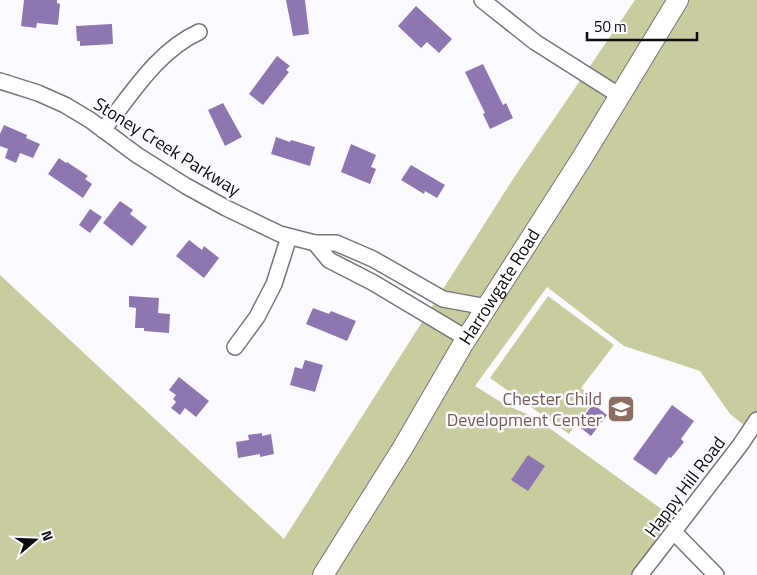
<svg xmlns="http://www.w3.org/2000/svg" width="757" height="575" font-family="'Titillium Web',sans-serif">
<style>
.green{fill:#c8cc9f}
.building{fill:#8e76b0}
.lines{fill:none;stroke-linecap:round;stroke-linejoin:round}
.minor-casing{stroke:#75757a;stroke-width:18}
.major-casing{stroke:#75757a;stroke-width:22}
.minor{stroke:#fff;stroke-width:15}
.major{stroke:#fff;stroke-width:20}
.labels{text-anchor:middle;stroke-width:5;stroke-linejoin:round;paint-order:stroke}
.street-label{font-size:18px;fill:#0c0c0e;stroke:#fbfbff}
.education-label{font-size:18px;fill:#785e54;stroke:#fbfbff;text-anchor:end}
</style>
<rect width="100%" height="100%" fill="#fbfbff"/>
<g class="green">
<polygon points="635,0 757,0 757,420 750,430 730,414 700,371 624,346 547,287 475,386 504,404 534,417 681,523 640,575 0,575 0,275 284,539 515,176"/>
<polygon points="548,296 614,345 581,388 595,399 569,434 490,378"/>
</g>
<g class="building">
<polygon points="24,0 57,0 57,3 60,4 58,25 37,23 36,28 21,26"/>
<polygon points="286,0 305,0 309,34 293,36"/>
<polygon points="416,6 452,39 439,53 427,42 421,48 398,26"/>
<polygon points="112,24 113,44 80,46 80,41 77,41 76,26"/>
<polygon points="277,56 290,66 286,70 289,72 263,105 249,94"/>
<polygon points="483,64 503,105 506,103 513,118 490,129 483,114 485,113 465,72"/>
<polygon points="223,103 242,137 225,146 208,110"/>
<polygon points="4,125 27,135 26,138 40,144 33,158 20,153 16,163 5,158 8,149 0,146 0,134"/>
<polygon points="276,137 290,142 291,140 315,147 310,166 271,154"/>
<polygon points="351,144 376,155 371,167 376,169 370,184 341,172"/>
<polygon points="59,158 66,163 67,162 88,176 85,179 92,184 83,198 48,174"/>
<polygon points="411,165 445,185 437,198 425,191 424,194 401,180"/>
<polygon points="120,201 133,210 130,214 147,227 132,246 103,223"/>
<polygon points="90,209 102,217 90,233 79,225"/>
<polygon points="189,240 202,250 204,246 219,258 204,278 176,256"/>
<polygon points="129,296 159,298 158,313 170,314 169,333 144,331 144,328 135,328 136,308 129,307"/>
<polygon points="313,308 329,314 331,311 356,321 347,341 306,324"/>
<polygon points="305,360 323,365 315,392 290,385 295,367 302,369"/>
<polygon points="179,377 209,401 196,417 185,408 180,415 171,408 176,402 173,399 176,395 169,390"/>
<polygon points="593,404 607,415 591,436 577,425"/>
<polygon points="672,405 694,421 681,439 684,442 671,458 669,457 656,475 633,459"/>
<polygon points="262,433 262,436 271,434 274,454 260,457 260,454 238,458 236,442 249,440 248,435"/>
<polygon points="528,455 545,466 528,491 511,480"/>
</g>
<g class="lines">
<g class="minor-casing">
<g id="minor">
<polyline points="482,0 535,42 620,96"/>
<polyline points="0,81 38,93 65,105 90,120 137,155 186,186 226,208 280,234 315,243 336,243 373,259 443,299 487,307"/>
<path d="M103 130C131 95 157 51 199 32"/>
<polyline points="315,243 329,260 372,282 466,338"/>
<polyline points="235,347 257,317 274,284 289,237"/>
<polyline points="674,532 716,575"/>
<polyline points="640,575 741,444 757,420"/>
</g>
</g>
<g class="major-casing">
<g id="major">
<path id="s1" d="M323 575 402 449 463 344 582 158 678 0"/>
</g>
</g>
<use href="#minor" class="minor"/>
<use href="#major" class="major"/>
</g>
<defs>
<g id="school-square" transform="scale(1.4375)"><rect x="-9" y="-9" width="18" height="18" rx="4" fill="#8d6e63" stroke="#fbfbff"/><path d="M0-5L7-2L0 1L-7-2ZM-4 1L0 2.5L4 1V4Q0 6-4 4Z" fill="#fff"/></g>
</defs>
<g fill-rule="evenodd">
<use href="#school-square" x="621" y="409"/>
</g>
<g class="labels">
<g class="street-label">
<text transform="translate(167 147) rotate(32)" y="6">Stoney Creek Parkway</text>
<text dy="6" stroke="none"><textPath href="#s1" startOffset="338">Harrowgate Road</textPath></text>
<text transform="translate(685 487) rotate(-53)" y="6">Happy Hill Road</text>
</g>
<g class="education-label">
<text x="602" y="405">Chester Child<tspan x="602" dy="21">Development Center</tspan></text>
</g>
</g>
<g transform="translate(35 540) rotate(71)" stroke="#fbfbff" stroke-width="4" paint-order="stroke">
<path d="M0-4L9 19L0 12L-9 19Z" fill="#0c0c0e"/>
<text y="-8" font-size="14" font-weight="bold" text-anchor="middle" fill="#0c0c0e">N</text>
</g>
<path d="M587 32v8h110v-8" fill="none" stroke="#0c0c0e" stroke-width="2.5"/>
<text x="594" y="32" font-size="15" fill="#0c0c0e" stroke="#fbfbff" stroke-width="4" paint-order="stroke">50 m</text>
</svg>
